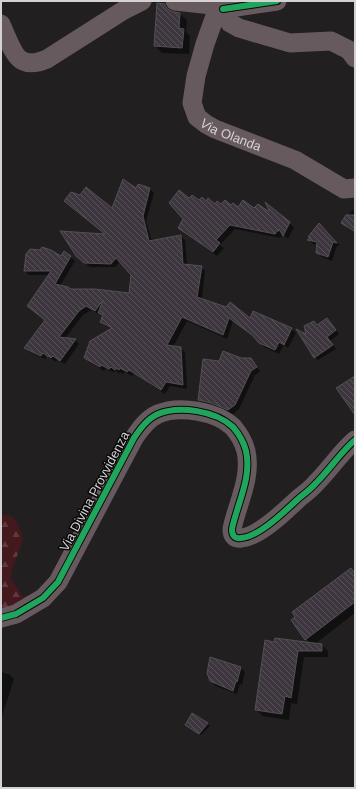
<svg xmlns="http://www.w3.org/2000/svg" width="356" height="789" font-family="Helvetica,sans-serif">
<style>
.forest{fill:url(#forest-firs)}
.shadow{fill:#0007}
.building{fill:url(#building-back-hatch);stroke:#525052}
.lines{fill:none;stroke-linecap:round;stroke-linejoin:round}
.minor{stroke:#675a5e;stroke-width:19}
.cycleway-casing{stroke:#0a090a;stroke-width:8}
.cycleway{stroke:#20a55d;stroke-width:6}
.labels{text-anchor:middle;stroke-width:3;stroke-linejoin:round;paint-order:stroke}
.street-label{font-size:13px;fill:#d4d2d3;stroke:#0a090a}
</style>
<defs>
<pattern id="forest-firs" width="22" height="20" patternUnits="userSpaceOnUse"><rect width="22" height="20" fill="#44191d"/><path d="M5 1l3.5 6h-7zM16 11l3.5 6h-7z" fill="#5e3a3d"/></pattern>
<pattern id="building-back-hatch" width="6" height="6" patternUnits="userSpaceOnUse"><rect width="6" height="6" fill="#3e363f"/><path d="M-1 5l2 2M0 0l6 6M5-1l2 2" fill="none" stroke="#59525a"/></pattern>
</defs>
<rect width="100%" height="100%" fill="#211f20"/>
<path class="forest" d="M1 515C4 515 8 515 11 516 17 519 22 534 23 540L11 572V578L22 596 28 597 1 611Z"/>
<g class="shadow">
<polygon points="158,4 164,5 171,12 180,14 187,20 186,32 190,36 189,54 162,53 155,46"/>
<polygon points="137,189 150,189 154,193 146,221 152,242 181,236 185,240 187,265 201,267 205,271 202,299 250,320 292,329 296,333 288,348 284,345 279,354 264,347 255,337 233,321 227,339 187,321 173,347 181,348 185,352 187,389 170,386 165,394 134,373 132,376 125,372 123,374 120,372 119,374 115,370 114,373 106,368 104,371 89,362 85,358 112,329 105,326 101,322 103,316 100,313 100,315 91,310 83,315 65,338 75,340 79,344 65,364 57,360 56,362 53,360 48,356 45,359 30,352 26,348 46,320 49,275 29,275 25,271 61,257 64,253 71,257 75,261 60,286 71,290 130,294 132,274 120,262 115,267 90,267 81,260 107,235 65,201 112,210"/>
<polygon points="190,200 207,203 215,205 232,207 238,209 254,210 268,213 289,223 294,227 288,239 284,235 282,235 280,238 235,229 220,245 224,248 217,256 184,232 185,218"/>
<polygon points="355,208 355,233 348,229 343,223 352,210 354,211"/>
<polygon points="319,224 340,246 337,246 332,261 322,257 317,252 318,245 313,244 309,240 311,238 310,237"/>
<polygon points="327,319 339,334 330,341 336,349 318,360 315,357 308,336 318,326"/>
<polygon points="240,359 250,359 260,371 255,375 239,409 233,414 216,407 203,404 199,400 219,362"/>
<polygon points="355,574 355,613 315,644 322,645 328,651 328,657 304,657 297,704 291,703 289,720 263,716 256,710 275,643 310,643 306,639 296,617"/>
<polygon points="241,668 245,672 242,685 240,684 237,694 216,686 211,681"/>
<polygon points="1,672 10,675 14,679 2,716"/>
<polygon points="192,714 210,726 201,735 188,727"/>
</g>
<g class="building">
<polygon points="157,3 165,4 165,6 169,10 174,12 180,13 179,28 184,29 182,48 154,46"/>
<polygon points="123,179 136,188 138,184 150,188 143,216 149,241 181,235 183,264 202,266 197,297 226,307 230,302 250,318 253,311 292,328 284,345 279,342 275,350 259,343 252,335 229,318 223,335 182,317 167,345 181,347 183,385 166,382 161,390 129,370 127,372 120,368 119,370 116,368 115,370 111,367 109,369 101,365 100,367 84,358 90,341 112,328 100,322 103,315 98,313 103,300 95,311 86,306 79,311 59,337 76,339 60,361 53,356 51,358 49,356 48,357 43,353 41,356 24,348 45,320 27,306 51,271 24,271 26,254 30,249 40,250 42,247 51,250 61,256 64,251 71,256 55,284 68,287 71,289 95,289 129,293 131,275 116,258 111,264 84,263 76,256 60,231 105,234 64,201 71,192 80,195 86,187 112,208"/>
<polygon points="179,190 189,198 192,195 199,200 202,197 206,201 208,198 215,204 217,201 221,204 225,200 231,205 233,203 238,207 243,200 254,208 258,204 268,211 269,210 265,202 290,222 283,236 279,229 279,231 277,231 275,234 230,225 216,240 220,243 213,252 178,228 183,219 169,203"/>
<polygon points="346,215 355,215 355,232 341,223"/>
<polygon points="319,223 337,243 333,242 328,257 316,253 317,242 307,240 311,237 308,237"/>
<polygon points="327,318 336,330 327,337 333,345 314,358 296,329 306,334 304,326 314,321 317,325"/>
<polygon points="223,351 241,358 251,358 257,367 251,371 235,405 228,410 211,403 198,400 203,359 219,361"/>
<polygon points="355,376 355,415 336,388"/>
<polygon points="351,568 355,574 355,602 305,640 291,620 295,617 292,612"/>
<polygon points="275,638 322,644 322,651 298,651 291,698 285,696 282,714 255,710 265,640 274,642"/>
<polygon points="210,657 241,667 237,682 236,681 233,691 210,681 207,673"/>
<polygon points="192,713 208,723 199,734 185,725"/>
</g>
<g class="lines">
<g class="minor">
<polyline points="175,1 212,5 223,9 230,23 239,28 290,43 331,41 349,50 355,58"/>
<path id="s1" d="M277 1 223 9 215 16 205 44 196 76 192 103 197 117 206 124 215 129 295 160 344 189 355 188"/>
<path d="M1 24C5 33 14 58 23 61 31 65 40 62 47 59L124 10 142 1"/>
<path d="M1 618 16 614 43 598 58 582 134 438C140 429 147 419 158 414 179 405 216 411 233 427 239 434 244 443 246 451 252 478 237 504 232 529 232 535 234 539 241 538 259 537 285 511 298 499 304 494 311 489 316 483 330 469 341 452 355 440"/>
</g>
<g class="cycleway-casing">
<g id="cycleway">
<polyline points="223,9 277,1"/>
<path d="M1 618 16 614 43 598 58 582 134 438C140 429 147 419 158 414 179 405 216 411 233 427 239 434 244 443 246 451 252 478 237 504 232 529 232 535 234 539 241 538 259 537 285 511 298 499 304 494 311 489 316 483 330 469 341 452 355 440"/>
</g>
</g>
<use href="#cycleway" class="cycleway"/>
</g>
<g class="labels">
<g class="street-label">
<text dy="5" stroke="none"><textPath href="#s1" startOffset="209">Via Olanda</textPath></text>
<text transform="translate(94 491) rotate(-62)" y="5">Via Divina Provvidenza</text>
</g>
</g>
<rect width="356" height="789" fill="none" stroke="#d4d2d3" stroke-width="4"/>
</svg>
